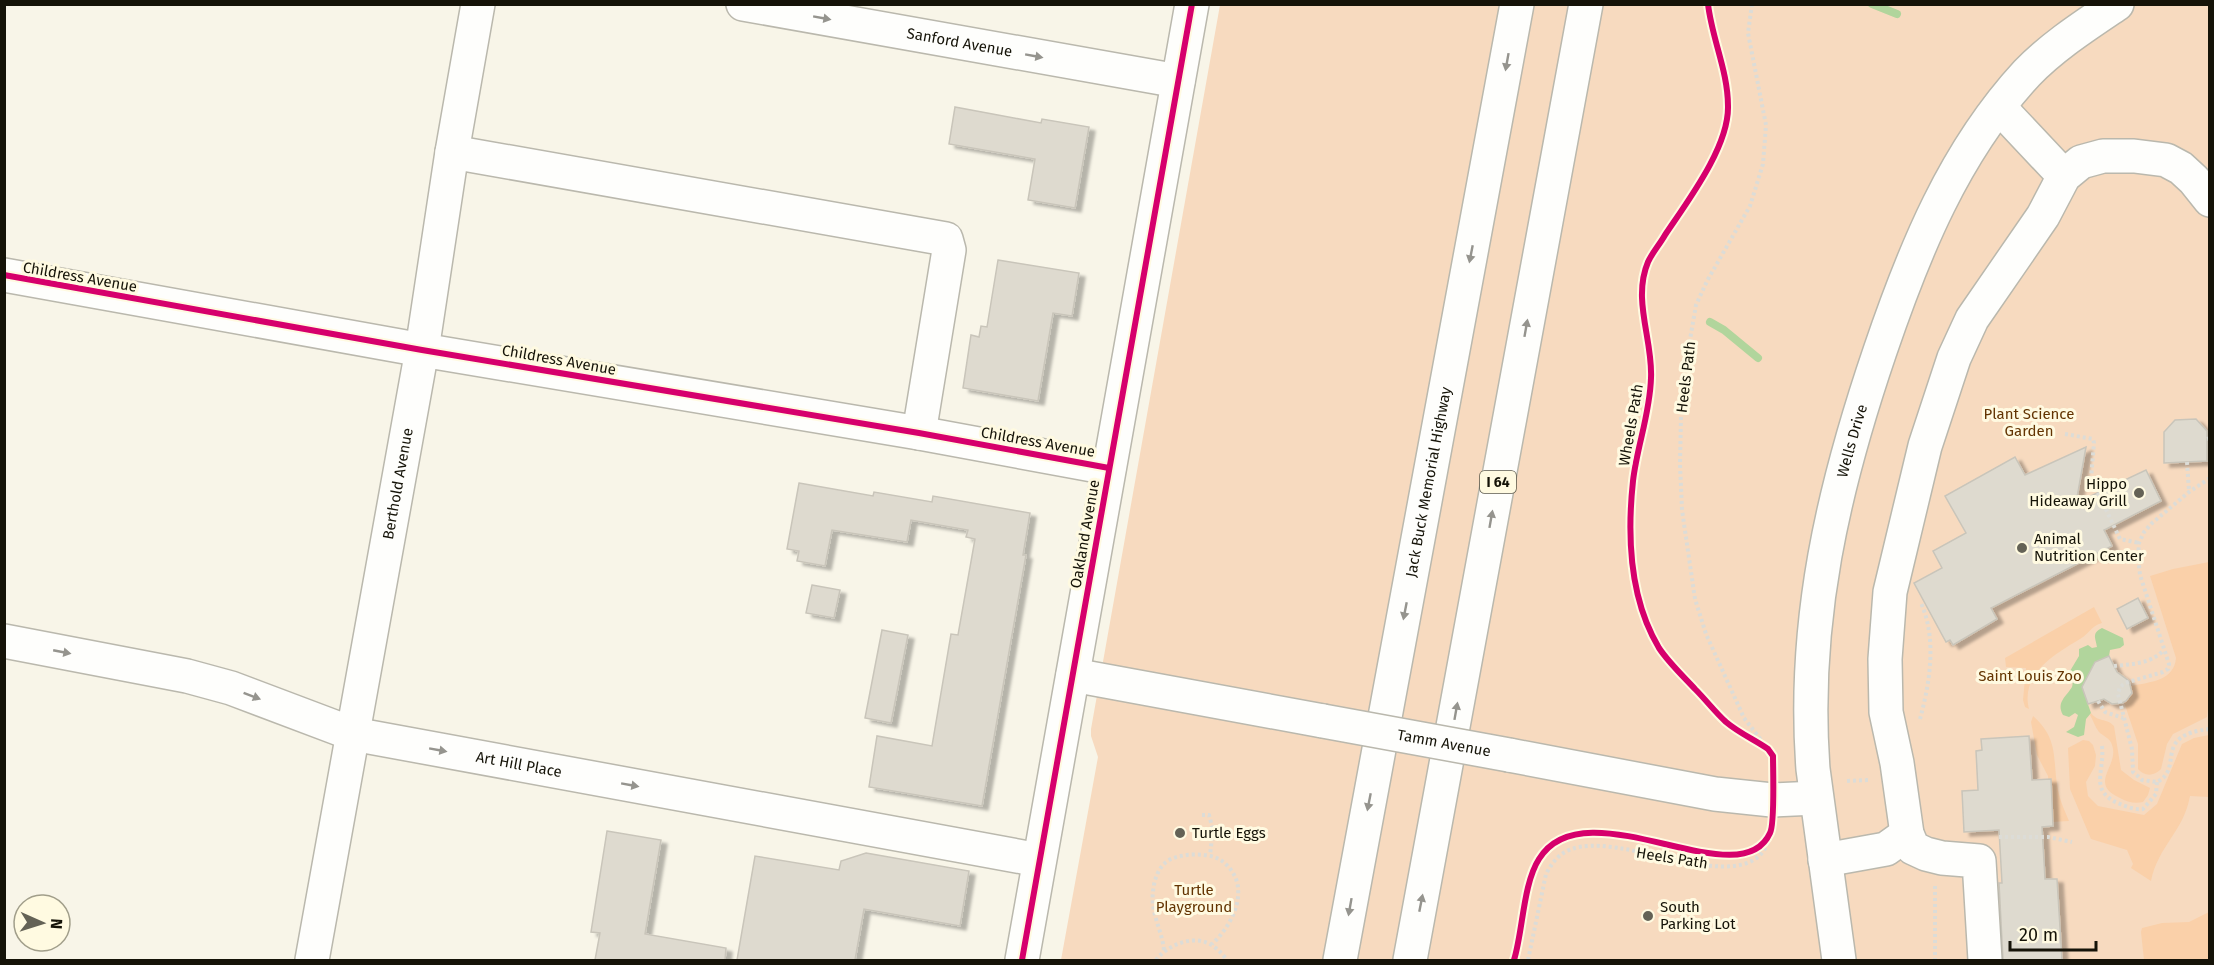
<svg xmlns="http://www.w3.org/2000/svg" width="2214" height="965" font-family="'Fira Sans',sans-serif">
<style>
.green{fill:#f7dabf}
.forest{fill:#fad0a9}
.water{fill:#b1d59c}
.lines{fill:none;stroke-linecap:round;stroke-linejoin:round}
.stream{stroke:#b1d59c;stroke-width:8}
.building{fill:#dedacf;stroke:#c9c5ba;stroke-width:1.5;filter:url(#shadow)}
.minor-casing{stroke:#bab8ad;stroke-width:36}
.highway-casing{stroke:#bab8ad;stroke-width:36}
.path{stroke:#dcdcd7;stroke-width:4;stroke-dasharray:3 3;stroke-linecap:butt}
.minor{stroke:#fefefc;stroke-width:33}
.highway{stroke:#fefefc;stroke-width:33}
.minor-bridge-casing{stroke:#bab8ad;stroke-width:36;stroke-linecap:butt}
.minor-bridge{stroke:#fefefc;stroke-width:33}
.cycleway-casing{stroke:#fffae1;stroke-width:10}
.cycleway{stroke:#d6006c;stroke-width:6}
.oneway{fill:#95948e}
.poi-dot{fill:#646256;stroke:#fffae1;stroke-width:2}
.labels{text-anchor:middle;stroke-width:6;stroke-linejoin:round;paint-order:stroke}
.shield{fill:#fffae1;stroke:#5b5849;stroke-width:1.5}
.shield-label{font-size:14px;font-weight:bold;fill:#151308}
.street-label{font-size:15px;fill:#151308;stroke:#fffae1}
.park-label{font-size:15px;fill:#633402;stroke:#fffae1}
.poi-label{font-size:15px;fill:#151308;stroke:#fffae1;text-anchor:start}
</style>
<defs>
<filter id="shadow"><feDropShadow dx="6" dy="4" stdDeviation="1.5" flood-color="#0004"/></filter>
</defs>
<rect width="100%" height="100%" fill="#f8f5e8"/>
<polygon class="green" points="1220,5 2209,5 2209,960 1061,960 1098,757 1091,736 1091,729"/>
<g class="forest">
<path d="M2209 562 2210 691 2207 717 2173 734 2167 744 2161 769C2154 776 2145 777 2138 769V744L2124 702 2130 697 2131 686C2150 682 2174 681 2176 658L2150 576 2173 569Z"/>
<path d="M2094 607 2102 623C2091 626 2089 634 2080 639 2055 654 2020 674 2029 709L2025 707 2023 700 2026 668 2006 667 2005 658Z"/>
<path d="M2091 713C2097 722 2107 718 2114 726L2121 770 2134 780 2150 788 2148 795 2143 802C2135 804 2127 802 2120 798 2087 783 2120 766 2112 745 2110 738 2103 736 2099 732 2095 727 2093 720 2090 715Z"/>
<path d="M2033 716C2060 740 2052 760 2058 790 2060 801 2065 811 2069 821L2051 822 2048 776 2037 755 2031 722Z"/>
<path d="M2209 735V797L2190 796C2184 831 2158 846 2151 881L2131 868 2133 864 2127 850 2091 839 2070 789 2068 748 2083 740 2089 741 2093 745 2096 755 2095 766 2086 782 2088 796 2098 806 2144 815 2157 804 2182 744 2194 738Z"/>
<polygon points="2209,912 2209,960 2144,960 2141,932 2142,928 2162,923 2189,922"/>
</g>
<path class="water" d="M2102 628 2123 638 2124 645 2120 648 2110 650 2109 656 2095 662 2082 687 2091 713 2086 719 2084 735 2078 737 2066 732 2074 727 2078 715 2075 713 2069 717 2063 715C2056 702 2066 697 2072 687 2074 682 2071 676 2070 671L2079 656V649L2088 645 2092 648 2097 647C2096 639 2091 633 2102 628Z"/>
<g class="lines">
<g class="stream">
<polyline points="1872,4 1897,14"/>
<polyline points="1710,322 1724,330 1758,358"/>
</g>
</g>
<g class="building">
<polygon points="955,107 1041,123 1042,119 1089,127 1075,208 1028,200 1035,159 949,144"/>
<polygon points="998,260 1079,273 1072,316 1053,313 1038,401 963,388 971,335 979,337 981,326 987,327"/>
<polygon points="2196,419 2207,431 2207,461 2164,463 2164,432 2175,420"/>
<polygon points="2086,447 2076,503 2146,470 2161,501 2104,530 2112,546 1991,608 1997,619 1953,645 1950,640 1946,642 1914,583 1942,568 1933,551 1966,533 1945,496 2015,457 2025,475"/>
<polygon points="799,483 873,496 874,492 932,502 933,496 1030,513 1023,555 1026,555 982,806 869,787 877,736 932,746 951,634 958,635 975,539 966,537 968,530 911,520 907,542 832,530 825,566 797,561 799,551 787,549"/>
<polygon points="812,585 840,590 834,618 806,613"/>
<polygon points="2138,598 2148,618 2127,629 2117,609"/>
<polygon points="882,630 908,635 891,723 865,718"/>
<polygon points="2109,656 2117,672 2129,681 2132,693 2126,701 2122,703 2112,704 2104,699 2088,704 2082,687 2095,662"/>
<polygon points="2029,736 2032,780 2051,779 2053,826 2042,827 2045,879 2057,879 2062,960 2003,960 1999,883 2002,883 1999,830 1964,832 1962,791 1978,790 1976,751 1982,750 1981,739"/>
<polygon points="607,831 661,840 645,934 726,948 725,960 595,960 600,933 591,932"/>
<polygon points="866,853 969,871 960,926 864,909 855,960 737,960 755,856 839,870 841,861"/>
</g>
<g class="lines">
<g class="minor-casing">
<g id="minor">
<path id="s1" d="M743 4 1178 81"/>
<polyline points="1999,107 2064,176"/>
<polyline points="452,152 946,239 949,250 919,433"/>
<polyline points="4,275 422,350 919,433 1109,468"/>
<path id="s2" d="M4 641 187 676 231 688 353 734 1039 860"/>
<polyline points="1073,675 1323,721"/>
<polyline points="1509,755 1715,794 1772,800 1816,798"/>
<polyline points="1825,860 1886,849 1907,834"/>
<path id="s3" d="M312 960 422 350 452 152 478 4"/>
<polyline points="1022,960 1192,4"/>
<path id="s4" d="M1839 960 1813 769C1802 622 1833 489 1880 351 1914 251 1954 152 2027 73 2053 46 2086 25 2117 4"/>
<polyline points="1985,960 1979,861 1942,858 1926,854 1913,848 1907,834 1897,763 1886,712 1885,659 1890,592 1925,446 1954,358 1972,319 2043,216 2064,176 2081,162 2103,156 2134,156 2166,160 2181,168 2194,180 2210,200"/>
</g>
</g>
<g class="highway-casing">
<g id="highway">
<path id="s5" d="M1340 960 1517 4"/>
<polyline points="1410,960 1586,4"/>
</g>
</g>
<g class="path">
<polyline points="1752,4 1748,33 1766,125 1763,164 1750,206 1707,281 1696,305 1688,351 1681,416 1680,464 1682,510 1695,599 1706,634 1744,718 1768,749"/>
<polyline points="2065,434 2093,439 2094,443 2091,478 2120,539 2139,543"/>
<polyline points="2207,439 2210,438"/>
<polyline points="2187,462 2189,491"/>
<path d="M2210 478 2189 492 2151 524 2144 532 2139 543 2138 556 2140 575 2169 664 2168 669 2163 672 2125 683 2120 687 2118 694 2132 749 2133 772 2142 780 2157 782C2185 768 2151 735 2210 729"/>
<path d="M2114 666C2133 664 2150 664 2164 650"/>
<polyline points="2098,701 2105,712 2123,718"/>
<path d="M1920 719C1930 682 1937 639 1921 603"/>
<path d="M2102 746C2105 772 2088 791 2120 804 2127 807 2136 810 2143 809L2156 794 2157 782"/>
<polyline points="1847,781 1870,780"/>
<polyline points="1202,815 1209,815 1213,830 1210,855"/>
<polyline points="1999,837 2048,837 2072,842"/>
<polyline points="1935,886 1935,960"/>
<path d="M1164 950C1162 930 1150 912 1153 892 1154 880 1158 867 1169 860 1182 853 1210 852 1222 861 1253 884 1234 924 1212 944"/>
<path d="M1156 960C1167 945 1195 933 1213 946 1219 950 1223 955 1227 960"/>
<path d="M1528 960 1546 874C1552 863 1559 853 1572 849 1619 832 1722 889 1759 856 1766 850 1769 840 1771 832"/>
</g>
<use href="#minor" class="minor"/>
<use href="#highway" class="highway"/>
<g class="minor-bridge-casing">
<g id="minor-bridge">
<path id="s6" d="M1323 721 1509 755"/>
</g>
</g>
<use href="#minor-bridge" class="minor-bridge"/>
<g class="cycleway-casing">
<g id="cycleway">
<polyline points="4,275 422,350 919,433 1109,468"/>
<polyline points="1022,960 1192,4"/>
<path d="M1514 960C1523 931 1523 884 1539 859 1585 784 1740 900 1770 833 1775 824 1773 770 1773 756L1768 749C1755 740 1739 733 1726 722 1715 712 1706 700 1695 689 1683 676 1669 663 1659 648 1629 598 1627 537 1633 481 1637 446 1650 414 1651 378 1653 340 1632 300 1648 262 1652 253 1660 244 1665 235 1687 202 1729 147 1728 106 1728 71 1712 39 1708 4"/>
</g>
</g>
<use href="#cycleway" class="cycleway"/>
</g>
<defs><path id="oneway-solid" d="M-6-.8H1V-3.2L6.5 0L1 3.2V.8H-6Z" transform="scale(1.5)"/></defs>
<g class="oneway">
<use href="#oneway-solid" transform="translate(822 18) rotate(10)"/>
<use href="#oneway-solid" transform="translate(1034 56) rotate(10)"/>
<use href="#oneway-solid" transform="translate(1507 62) rotate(100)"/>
<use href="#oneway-solid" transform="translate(1471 254) rotate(101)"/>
<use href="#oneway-solid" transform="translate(1526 328) rotate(-80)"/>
<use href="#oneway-solid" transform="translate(1491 519) rotate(-80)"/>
<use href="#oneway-solid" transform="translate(1405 611) rotate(101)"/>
<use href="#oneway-solid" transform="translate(62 652) rotate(11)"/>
<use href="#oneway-solid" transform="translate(252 696) rotate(21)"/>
<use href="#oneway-solid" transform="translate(1456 711) rotate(-80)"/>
<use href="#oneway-solid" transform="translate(438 750) rotate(10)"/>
<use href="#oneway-solid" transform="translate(630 785) rotate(10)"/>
<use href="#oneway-solid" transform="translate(1369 802) rotate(101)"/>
<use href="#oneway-solid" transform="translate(1421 903) rotate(-79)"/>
<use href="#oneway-solid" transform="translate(1350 907) rotate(100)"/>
</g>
<g class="poi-dot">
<circle cx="2139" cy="493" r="6"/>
<circle cx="2022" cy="548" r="6"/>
<circle cx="1180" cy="833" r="6"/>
<circle cx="1648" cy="916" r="6"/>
</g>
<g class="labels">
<rect class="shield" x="1480" y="471" width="36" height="22" rx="4.5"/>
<g class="shield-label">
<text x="1498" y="487">I 64</text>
</g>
<g class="street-label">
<text dy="5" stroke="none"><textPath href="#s1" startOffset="220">Sanford Avenue</textPath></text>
<text transform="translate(80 277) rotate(10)" y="5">Childress Avenue</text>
<text transform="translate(559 360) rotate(10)" y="5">Childress Avenue</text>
<text transform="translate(1686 377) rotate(-83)" y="5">Heels Path</text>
<text transform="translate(1631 425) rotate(-80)" y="5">Wheels Path</text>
<text dy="5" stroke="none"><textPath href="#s4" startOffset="525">Wells Drive</textPath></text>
<text transform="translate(1038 442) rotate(10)" y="5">Childress Avenue</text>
<text dy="5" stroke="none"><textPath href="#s5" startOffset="486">Jack Buck Memorial Highway</textPath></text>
<text dy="5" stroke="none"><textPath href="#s3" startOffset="484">Berthold Avenue</textPath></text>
<text transform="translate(1085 534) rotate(-80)" y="5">Oakland Avenue</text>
<text dy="5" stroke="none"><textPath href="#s6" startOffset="123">Tamm Avenue</textPath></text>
<text dy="5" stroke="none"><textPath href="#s2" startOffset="531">Art Hill Place</textPath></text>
<text transform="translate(1672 858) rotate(9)" y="5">Heels Path</text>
</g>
<g class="park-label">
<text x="2029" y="419">Plant Science<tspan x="2029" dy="17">Garden</tspan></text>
<text x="2030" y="681">Saint Louis Zoo</text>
<text x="1194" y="895">Turtle<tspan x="1194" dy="17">Playground</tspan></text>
</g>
<g class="poi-label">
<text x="2127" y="489" text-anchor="end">Hippo<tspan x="2127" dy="17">Hideaway Grill</tspan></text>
<text x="2034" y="544">Animal<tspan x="2034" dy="17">Nutrition Center</tspan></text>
<text x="1192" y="838">Turtle Eggs</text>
<text x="1660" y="912">South<tspan x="1660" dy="17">Parking Lot</tspan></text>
</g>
</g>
<rect width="2214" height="965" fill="none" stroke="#151308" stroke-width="12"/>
<g transform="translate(42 923) rotate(93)"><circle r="28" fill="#fffae1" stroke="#a19e8a" stroke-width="1.5"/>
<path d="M0-4.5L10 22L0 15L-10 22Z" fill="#646256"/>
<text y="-9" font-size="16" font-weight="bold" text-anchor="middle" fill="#151308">N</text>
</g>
<path d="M2010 941v9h86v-9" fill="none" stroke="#151308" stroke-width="3"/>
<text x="2019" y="941" font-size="18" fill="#151308" stroke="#fffae1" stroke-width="4.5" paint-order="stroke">20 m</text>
</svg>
